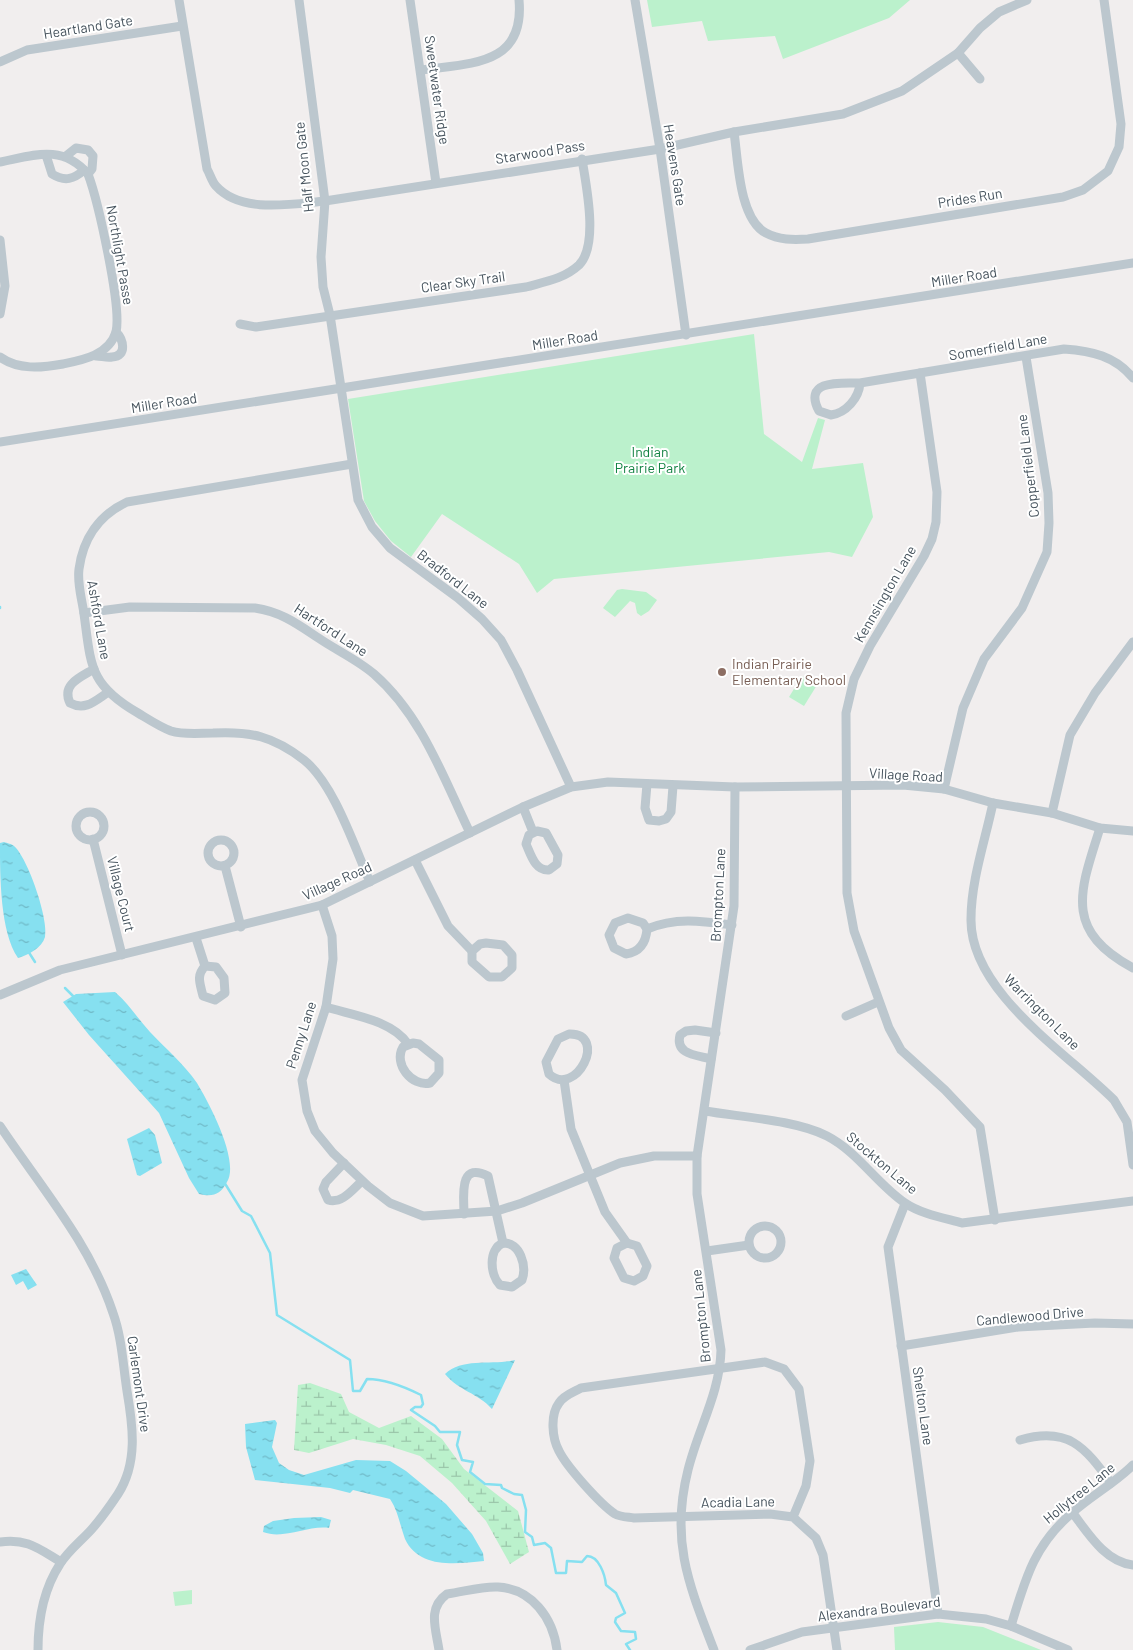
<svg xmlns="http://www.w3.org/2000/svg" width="1133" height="1650" font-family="Barlow,sans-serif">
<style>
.green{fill:#bbf1cc}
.wetland{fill:url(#wetland-marsh)}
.water{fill:url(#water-ripples)}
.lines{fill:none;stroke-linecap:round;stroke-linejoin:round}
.stream{stroke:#86e0f0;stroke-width:2.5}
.minor{stroke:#bcc7ce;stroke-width:9}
.education-dot{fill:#8d6e63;stroke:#fff;stroke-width:2}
.labels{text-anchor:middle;stroke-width:4;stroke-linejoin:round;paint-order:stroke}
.street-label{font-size:14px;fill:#46535d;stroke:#fff}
.park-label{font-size:14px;fill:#138243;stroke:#fff}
.education-label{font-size:14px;fill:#785e54;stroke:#fff;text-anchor:start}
</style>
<defs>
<pattern id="wetland-marsh" width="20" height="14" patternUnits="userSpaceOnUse" patternTransform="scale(1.25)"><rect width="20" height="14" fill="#bbf1cc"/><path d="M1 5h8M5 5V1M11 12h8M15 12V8" fill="none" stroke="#9ac6a9"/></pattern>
<pattern id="water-ripples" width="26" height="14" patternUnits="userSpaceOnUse" patternTransform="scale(1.25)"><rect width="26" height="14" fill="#86e0f0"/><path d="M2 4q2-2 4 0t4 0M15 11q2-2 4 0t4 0" fill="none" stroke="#6fb8c6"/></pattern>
</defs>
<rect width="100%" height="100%" fill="#f1eeee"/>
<g class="green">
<polygon points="647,0 910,0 889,18 783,59 775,36 708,41 702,21 652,27"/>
<polygon points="754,334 764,434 802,462 818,418 825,420 812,469 863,463 873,517 852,557 829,552 554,579 537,593 519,564 442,514 411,557 391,541 375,521 364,501 348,399"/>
<polygon points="622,589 646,592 657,600 649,611 641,616 637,613 635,603 630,601 615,617 603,608 617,590"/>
<polygon points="802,676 817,685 804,706 789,697"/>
<polygon points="192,1590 192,1604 175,1606 173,1592"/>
<polygon points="938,1622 983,1627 1041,1650 895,1650 894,1627"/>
</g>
<polygon class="wetland" points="310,1383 341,1394 349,1412 379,1428 411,1416 442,1439 464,1469 518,1511 529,1552 510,1564 486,1521 452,1483 420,1456 386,1445 353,1439 309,1453 294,1450 298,1385"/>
<g class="water">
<path d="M4 842C7 843 12 844 14 846 28 858 49 920 45 937 42 948 28 955 18 958 0 932 0 876 0 843Z"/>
<path d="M115 992C129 1004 138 1019 150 1032 166 1049 184 1064 197 1083 209 1103 240 1161 227 1182 220 1195 213 1197 199 1194L189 1178 159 1113 89 1035 63 1002 76 994Z"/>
<polygon points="149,1128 155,1135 162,1163 140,1176 137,1175 127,1139"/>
<polygon points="26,1269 37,1285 28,1290 23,1281 16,1285 11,1275"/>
<path d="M515 1360 492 1409C478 1393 459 1391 445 1374 463 1357 493 1366 515 1360Z"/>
<path d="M275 1420 277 1423 272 1447 279 1463 289 1470 304 1475 356 1460 390 1461 406 1471 446 1504 472 1534 483 1553 484 1561C456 1564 419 1569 405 1539 400 1525 398 1511 390 1499L353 1490 350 1493 330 1488 255 1480 246 1447 245 1424Z"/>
<path d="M321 1517 331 1520 329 1528C308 1525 284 1540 263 1532L264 1526 273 1521 294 1518Z"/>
</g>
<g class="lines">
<g class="stream">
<polyline points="0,607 0,608"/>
<polyline points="28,951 35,962"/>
<polyline points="65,988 74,997"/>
<path d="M224 1182 242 1211 251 1216 270 1253 277 1315 350 1360 353 1391H360L367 1379C386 1379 405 1387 421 1395L423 1404 421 1407H415L411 1410 435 1426 440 1432H460L457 1445 462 1460 473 1462 470 1472 485 1484 501 1485 502 1488 514 1494 522 1495 526 1510 525 1532 532 1537 534 1545 545 1543 551 1548 556 1573H566L567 1561 582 1562 587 1556C599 1556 605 1575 606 1585L616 1593 625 1613 616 1618 615 1622 621 1631 635 1632 636 1639 626 1644 630 1650"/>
</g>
<g class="minor">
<path d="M179 0 207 169C210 174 212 182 216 186 241 214 292 204 325 201L660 149 734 132 843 114 902 91 958 53 980 28 999 12 1027 0"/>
<polyline points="299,0 325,201 321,257 323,287 330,315 358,500 372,527 390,548 458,598 482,619 501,640 517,670 571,787"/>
<polyline points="410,0 436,183"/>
<polyline points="635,0 660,149 686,335"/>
<polyline points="958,53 980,79"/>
<polyline points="0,62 27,50 182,26"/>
<path d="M422 70C470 63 525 66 519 0"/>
<path d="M734 132C738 160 739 219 766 233 779 240 793 240 808 239L1063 197 1083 190 1108 171 1119 147 1121 124 1104 0"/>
<path d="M46 155 52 174C65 182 74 179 84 170"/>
<path d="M0 162C35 155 62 144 88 174"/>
<polyline points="0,240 5,286 0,314"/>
<path d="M240 324 256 327 526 287C544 282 564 279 579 265 599 245 586 185 582 159"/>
<path d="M96 356C101 356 107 358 112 357 128 356 123 339 116 332"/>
<path d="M0 357C18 370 41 368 63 364 83 360 109 355 116 332 122 307 98 201 88 174L92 169 93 156 88 150 76 148 66 156"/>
<polyline points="920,373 937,492 936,522 932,539 924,556 870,646 854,679 846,713 847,893 854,931 889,1028 901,1050 945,1090 980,1127 995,1220"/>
<path d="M860 383C859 398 846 413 831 415L819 411C802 379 842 383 860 383L1064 349C1092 351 1115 356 1133 378"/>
<polyline points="0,442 1133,263"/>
<path d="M352 464 127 502C99 515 83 539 79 569 77 584 82 599 84 614 91 665 89 685 138 713 148 719 160 727 171 731 184 735 200 733 213 733 250 731 273 736 304 760 334 784 354 846 370 882"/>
<path d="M84 613 130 607 255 608C283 612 300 626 323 641 340 652 359 661 374 674 422 716 443 777 470 833"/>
<path d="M94 669C81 677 61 684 70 703 85 711 95 701 107 693"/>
<polyline points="647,784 645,808 649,820 659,821 666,819 671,812 673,786"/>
<polyline points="944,789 963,708 984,659 1022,608 1047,552 1049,523 1048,493 1026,357"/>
<path d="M993 803C985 841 971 881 971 919 970 992 1067 1053 1114 1100L1127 1122 1133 1165"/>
<polyline points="523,807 533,832"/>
<circle cx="90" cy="826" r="14"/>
<polyline points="1052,813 1070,735 1095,693 1133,642"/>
<path d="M1100 828C1080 891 1063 930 1133 968"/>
<path d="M537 831 546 833 558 855 557 864 549 870C535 871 531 855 526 844L529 835Z"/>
<polyline points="93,839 122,955"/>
<circle cx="221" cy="853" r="13"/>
<polyline points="415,860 448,926 472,951"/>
<polyline points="225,866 241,927"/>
<polyline points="322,905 332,936 333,959 326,1007 302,1080 307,1111 315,1131 333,1153 368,1186 390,1203 423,1216 497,1211 522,1203 620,1163 654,1156 697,1156"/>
<path d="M628 918 643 923 647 929C646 942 640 952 626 954L614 948 609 935 615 923Z"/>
<path d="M647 929C676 917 702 921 732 925"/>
<polyline points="196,938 205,966"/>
<polygon points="486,943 503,945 512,955 512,968 502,977 489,977 472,962 472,951 480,944"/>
<path d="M205 966 216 967 224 978 225 993 215 1000 203 996C200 983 196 976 205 966Z"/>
<polyline points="0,995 60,970 322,905 523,807 571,787 608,782 735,787 903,785 944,789 993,803 1052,813 1100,828 1133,831"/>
<path d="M326 1007C352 1015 392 1020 408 1044"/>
<polyline points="846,1016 878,1002"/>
<path d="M569 1034C609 1033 576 1099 549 1074L546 1062 558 1039Z"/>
<path d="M413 1043 419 1044 439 1060V1073L430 1083C412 1087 393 1064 403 1047Z"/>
<path d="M711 1059C697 1055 675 1055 680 1035L686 1031 695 1030 716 1033"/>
<polyline points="564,1080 571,1129 605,1212 627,1243"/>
<path d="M705 1111C740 1117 796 1120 827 1136 858 1152 877 1184 905 1203 921 1214 944 1218 962 1223L1133 1201"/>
<path d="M0 1126C40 1186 90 1243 113 1313 122 1338 123 1365 127 1391 133 1426 138 1463 118 1494 110 1506 101 1519 91 1530 81 1541 68 1551 60 1564 43 1590 38 1619 38 1650"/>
<path d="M344 1163 326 1182 323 1189 328 1200C342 1204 352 1190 362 1181"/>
<polyline points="905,1204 888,1247 938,1614"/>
<path d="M464 1214C464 1197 458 1161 488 1176L503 1243"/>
<circle cx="765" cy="1242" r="16"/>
<path d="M503 1243C520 1242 527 1266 522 1280L512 1287 500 1285C490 1275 488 1249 503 1243Z"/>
<polygon points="627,1243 637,1246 647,1266 643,1276 634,1281 624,1278 614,1258 617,1248"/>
<polyline points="707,1251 749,1245"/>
<polyline points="901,1346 1018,1327 1095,1323 1133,1324"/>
<path d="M1020 1440C1068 1426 1085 1447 1111 1483"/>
<path d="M1072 1512C1088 1533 1105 1562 1133 1565"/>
<path d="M793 1517 806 1486 810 1461 799 1389 784 1369 765 1362 581 1388C574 1392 564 1395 559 1403 550 1415 552 1438 559 1451 567 1467 600 1504 615 1514 620 1517 628 1517 634 1518L770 1514 793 1517 816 1538 823 1555 837 1650"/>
<path d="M0 1542C27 1538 39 1549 61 1562"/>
<path d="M1011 1626C1025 1580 1034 1545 1072 1513 1091 1496 1115 1483 1133 1465"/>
<path d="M439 1650C436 1629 427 1608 447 1594 463 1592 482 1586 498 1587 532 1589 553 1618 557 1650"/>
<path d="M714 1650C689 1585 670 1541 688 1470 698 1429 720 1393 721 1350L697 1194V1156L734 906 735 787"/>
<polyline points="750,1650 802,1632 938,1614 986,1619 1011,1626 1068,1650"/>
</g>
</g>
<circle class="education-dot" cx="722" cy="672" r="5"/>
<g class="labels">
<g class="street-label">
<text transform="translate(88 27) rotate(-9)" y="5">Heartland Gate</text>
<text transform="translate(437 90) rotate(82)" y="5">Sweetwater Ridge</text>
<text transform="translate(540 152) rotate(-9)" y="5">Starwood Pass</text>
<text transform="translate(675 165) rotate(81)" y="5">Heavens Gate</text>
<text transform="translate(304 167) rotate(-96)" y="5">Half Moon Gate</text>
<text transform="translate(970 198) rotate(-9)" y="5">Prides Run</text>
<text transform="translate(120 255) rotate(80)" y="5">Northlight Passe</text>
<text transform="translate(964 277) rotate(-9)" y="5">Miller Road</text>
<text transform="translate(463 282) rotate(-8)" y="5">Clear Sky Trail</text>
<text transform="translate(565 340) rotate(-9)" y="5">Miller Road</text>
<text transform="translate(998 347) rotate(-10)" y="5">Somerfield Lane</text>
<text transform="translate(164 403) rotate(-9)" y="5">Miller Road</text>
<text transform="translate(1028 466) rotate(-97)" y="5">Copperfield Lane</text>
<text transform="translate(453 579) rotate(38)" y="5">Bradford Lane</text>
<text transform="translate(885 594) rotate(-60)" y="5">Kennsington Lane</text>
<text transform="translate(99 620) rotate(80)" y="5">Ashford Lane</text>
<text transform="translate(331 630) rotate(33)" y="5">Hartford Lane</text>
<text transform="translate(906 775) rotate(3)" y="5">Village Road</text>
<text transform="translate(337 881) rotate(-24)" y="5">Village Road</text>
<text transform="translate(121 894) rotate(76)" y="5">Village Court</text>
<text transform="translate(718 895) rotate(-87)" y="5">Brompton Lane</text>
<text transform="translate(1042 1012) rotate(45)" y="5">Warrington Lane</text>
<text transform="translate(301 1035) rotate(-72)" y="5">Penny Lane</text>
<text transform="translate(882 1163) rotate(40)" y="5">Stockton Lane</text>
<text transform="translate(701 1316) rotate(-96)" y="5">Brompton Lane</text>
<text transform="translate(1030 1316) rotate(-5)" y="5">Candlewood Drive</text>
<text transform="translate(139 1384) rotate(82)" y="5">Carlemont Drive</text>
<text transform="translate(923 1406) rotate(82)" y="5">Shelton Lane</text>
<text transform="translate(1079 1493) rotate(-39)" y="5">Hollytree Lane</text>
<text transform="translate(738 1502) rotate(-1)" y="5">Acadia Lane</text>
<text transform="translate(879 1609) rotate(-7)" y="5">Alexandra Boulevard</text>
</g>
<g class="park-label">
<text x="650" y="457">Indian<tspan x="650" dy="16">Prairie Park</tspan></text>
</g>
<g class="education-label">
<text x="732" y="669">Indian Prairie<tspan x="732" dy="16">Elementary School</tspan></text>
</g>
</g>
</svg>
